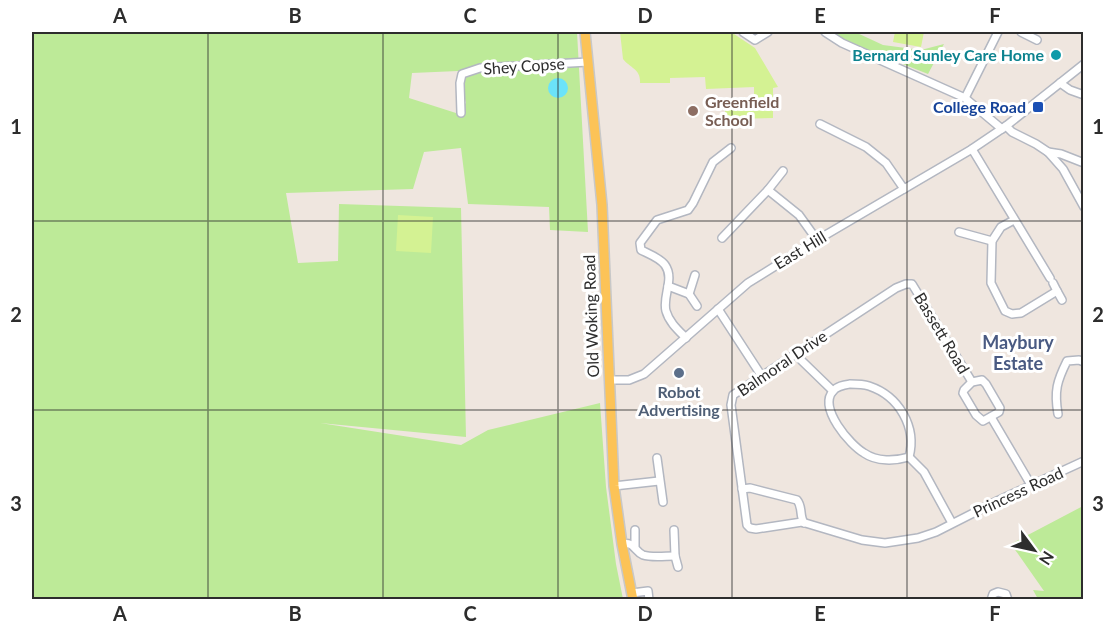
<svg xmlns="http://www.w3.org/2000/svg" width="1115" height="631" font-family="Lato,sans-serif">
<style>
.green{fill:#bdea98;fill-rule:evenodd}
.pitch{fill:#d4f293}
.water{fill:#6be3f9}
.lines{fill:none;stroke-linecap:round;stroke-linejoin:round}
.minor-casing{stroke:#b3b7c1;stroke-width:10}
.major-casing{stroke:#c8c8c8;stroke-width:12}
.minor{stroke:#fff;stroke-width:7}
.major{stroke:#fcc357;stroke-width:9}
.grid{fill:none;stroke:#2d2d2d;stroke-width:1.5;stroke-opacity:0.55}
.culture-dot{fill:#0f9aa8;stroke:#fff;stroke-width:2}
.transit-dot{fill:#1a4fb4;stroke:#fff;stroke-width:2}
.education-dot{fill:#8d6e63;stroke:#fff;stroke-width:2}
.service-dot{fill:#5c6f8a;stroke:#fff;stroke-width:2}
.labels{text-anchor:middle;stroke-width:6;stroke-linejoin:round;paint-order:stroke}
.culture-label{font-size:16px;font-weight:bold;fill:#0d838f;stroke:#fff;text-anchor:end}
.street-label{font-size:16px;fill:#2d2d2d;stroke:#fff}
.education-label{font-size:16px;font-weight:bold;fill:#785e54;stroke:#fff;text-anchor:start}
.transit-label{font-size:16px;font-weight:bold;fill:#164399;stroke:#fff;text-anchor:end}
.service-label{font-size:16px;font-weight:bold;fill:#4e5e75;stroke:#fff}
.neighbourhood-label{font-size:18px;font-weight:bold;fill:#495a82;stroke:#fff}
.neatline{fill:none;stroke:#2d2d2d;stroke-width:2}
.grid-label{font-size:20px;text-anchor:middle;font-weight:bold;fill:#2d2d2d}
</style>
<rect width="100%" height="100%" fill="#efe6df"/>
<g class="green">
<path d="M32 32H577L588 232 550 230 549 207 468 204 461 148 424 152 413 189 286 193 298 263 338 261 339 204 461 208 466 437 320 423 461 445 488 430 600 403 606 487 616 564 623 599H32ZM458 71 466 103 456 113 409 98 412 73Z"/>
<polygon points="836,32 855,32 883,45 921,50 944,44 928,74 835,37"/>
<polygon points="1083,506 1083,599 1038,599 1033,590 1044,591 1011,544"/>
</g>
<g class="pitch">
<path d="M620 32H731L755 48 778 87 773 88V118L725 119V100L754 99V87L706 89 705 77 670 78V83H640C641 69 630 68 623 59Z"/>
<polygon points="895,32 924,32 921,47 893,42"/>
<polygon points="398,215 433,217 431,253 396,251"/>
</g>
<circle class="water" cx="558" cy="88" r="10"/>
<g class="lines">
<g class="minor-casing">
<g id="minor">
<polyline points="743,32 755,40 768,32"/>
<polyline points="825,32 842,43 965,98 1002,129"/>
<polyline points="1021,32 1037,40"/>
<polyline points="1060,83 1070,90 1084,95"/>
<polyline points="965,98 998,32"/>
<polyline points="461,113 460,83 462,74 480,68 588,62"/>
<polyline points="820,124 866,147 886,163 904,189"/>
<polyline points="1006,126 1012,132 1036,144 1048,152 1061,154 1084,163"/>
<polyline points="972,149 1050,278"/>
<polyline points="1048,152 1063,169 1084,207"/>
<polyline points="783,171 768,190 799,215 817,240"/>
<polyline points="1014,220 1001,227 992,241 991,283 1005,311 1012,314 1021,313 1057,291 1053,283"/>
<polyline points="959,232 992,241"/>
<polyline points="722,238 768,190"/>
<polyline points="668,286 689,294 697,306"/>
<polyline points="1057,291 1062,300"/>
<polyline points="689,294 695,275"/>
<polyline points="718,309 761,375"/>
<path d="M686 338C678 330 669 322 666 311 662 296 675 279 665 265 660 258 649 254 641 250L640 243 657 220 688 210 693 203 713 162 731 148"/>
<polyline points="796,353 802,361 833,391"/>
<polyline points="609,380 629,380 644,374 748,283 817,240 972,149 1006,126 1084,64"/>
<polygon points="982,380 986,384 1000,408 999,412 983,421 976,415 963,393 964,390 972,382"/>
<polyline points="972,382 912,284 906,284 896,288 733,395 731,405 747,525 750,528 756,529 802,522 862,540 885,543 918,538 936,532 997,501 1084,461"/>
<path d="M850 384C856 384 863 384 869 386 899 396 917 427 909 457 895 461 877 462 864 453 850 445 818 408 833 391 837 386 844 385 850 384Z"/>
<path d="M1058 414C1054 391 1057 381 1067 361L1079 360 1084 362"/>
<polyline points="991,417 1031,485"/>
<polyline points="909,457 924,472 952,523"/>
<polyline points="657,458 663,502"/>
<polyline points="614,486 659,481"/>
<path d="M742 489 750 488 797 500C803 507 799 515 804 523"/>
<polyline points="674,530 675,556 678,567"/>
<path d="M622 544C634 541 634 551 643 555 652 558 665 556 675 556"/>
<polyline points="635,546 635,530"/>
<polyline points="632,593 648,591 649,600"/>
<polyline points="991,600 993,594 998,592 1006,594 1008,600"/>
</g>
</g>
<g class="major-casing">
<polyline id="major" points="585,32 602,205 614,486 622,544 633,600"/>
</g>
<use href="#minor" class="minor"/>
<use href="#major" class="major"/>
</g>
<path class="grid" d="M208 32V600M383 32V600M558 32V600M732 32V600M907 32V600M32 221H1084M32 410H1084"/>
<circle class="culture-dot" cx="1056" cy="55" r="6"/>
<rect class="transit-dot" x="1032" y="101" width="12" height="12" rx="3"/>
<circle class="education-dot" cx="693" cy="111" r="6"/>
<circle class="service-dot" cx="679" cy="373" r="6"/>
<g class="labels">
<g class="culture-label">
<text x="1044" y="61">Bernard Sunley Care Home</text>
</g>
<g class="street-label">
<text transform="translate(524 66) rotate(-4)" y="6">Shey Copse</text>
<text transform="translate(800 250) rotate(-31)" y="6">East Hill</text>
<text transform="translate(591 316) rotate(-92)" y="6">Old Woking Road</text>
<text transform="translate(942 333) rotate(59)" y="6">Bassett Road</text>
<text transform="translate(782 363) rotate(-34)" y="6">Balmoral Drive</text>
<text transform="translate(1018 492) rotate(-25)" y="6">Princess Road</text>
</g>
<g class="education-label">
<text x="705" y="108">Greenfield<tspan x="705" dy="18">School</tspan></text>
</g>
<g class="transit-label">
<text x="1026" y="113">College Road</text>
</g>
<g class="service-label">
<text x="679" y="398">Robot<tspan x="679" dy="18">Advertising</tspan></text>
</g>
<g class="neighbourhood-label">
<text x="1018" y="349">Maybury<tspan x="1018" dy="21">Estate</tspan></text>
</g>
</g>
<rect width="1115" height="631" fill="none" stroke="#ffffff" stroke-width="66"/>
<g transform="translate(1034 550) rotate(123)" stroke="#ffffff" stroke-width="4.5" paint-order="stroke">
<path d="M0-4.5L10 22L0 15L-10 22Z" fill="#2d2d2d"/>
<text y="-9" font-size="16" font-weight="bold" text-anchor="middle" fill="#2d2d2d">N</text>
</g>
<rect x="33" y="33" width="1049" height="565" class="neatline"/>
<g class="grid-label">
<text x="120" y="23">A</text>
<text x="295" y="23">B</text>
<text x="470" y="23">C</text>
<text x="645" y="23">D</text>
<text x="820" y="23">E</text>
<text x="995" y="23">F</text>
<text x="16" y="134">1</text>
<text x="1098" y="134">1</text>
<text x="16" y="322">2</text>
<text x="1098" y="322">2</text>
<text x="16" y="511">3</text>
<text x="1098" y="511">3</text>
<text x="120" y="621">A</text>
<text x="295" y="621">B</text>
<text x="470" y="621">C</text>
<text x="645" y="621">D</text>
<text x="820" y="621">E</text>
<text x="995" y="621">F</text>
</g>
</svg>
